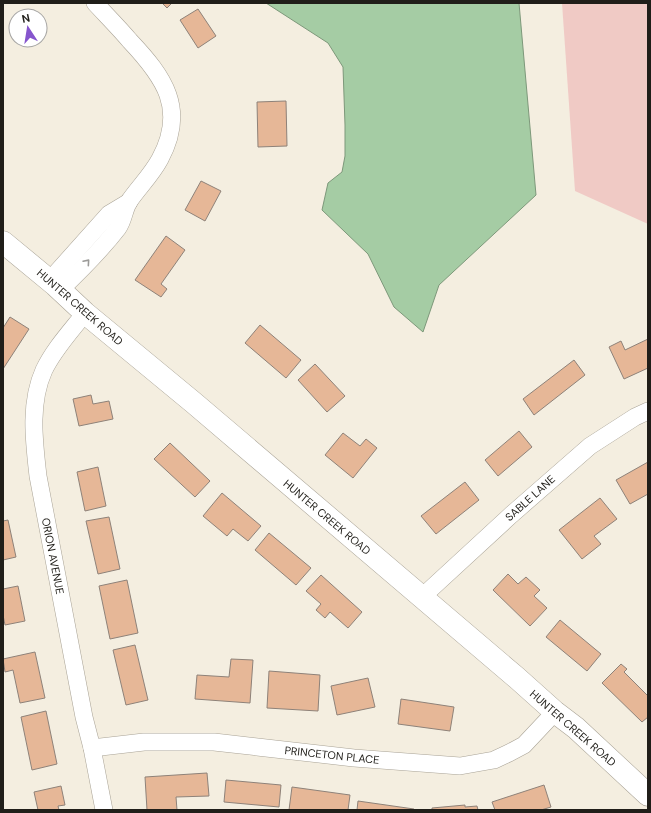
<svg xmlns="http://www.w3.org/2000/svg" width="651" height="813" font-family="'DM Sans',sans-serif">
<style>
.green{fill:#f0cac5}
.water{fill:#a5cca4;stroke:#7d987a}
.building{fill:#e6b797;stroke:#8e8279}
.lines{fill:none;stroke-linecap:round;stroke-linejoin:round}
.street-casing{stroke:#a9a396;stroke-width:18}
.secondary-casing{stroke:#a9a396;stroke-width:23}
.street{stroke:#fff;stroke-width:17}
.secondary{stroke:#fff;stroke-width:22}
.oneway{stroke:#9b9a98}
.labels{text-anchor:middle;stroke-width:3;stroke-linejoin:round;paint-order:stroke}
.street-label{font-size:11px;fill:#201e19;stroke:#fff}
</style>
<rect width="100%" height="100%" fill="#f4eee0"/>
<polygon class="green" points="562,3 648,3 648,224 575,191"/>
<polygon class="water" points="266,3 519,3 536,195 439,285 423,332 394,307 368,254 322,210 328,183 342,172 345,156 345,125 343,67 328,43"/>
<g class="building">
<polygon points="162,3 172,3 167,8"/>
<polygon points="198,9 216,36 198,48 180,20"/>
<polygon points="286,101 287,146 258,147 257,102"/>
<polygon points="201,181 221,191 205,221 185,210"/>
<polygon points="166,236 185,250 161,284 167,289 161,297 135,280"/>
<polygon points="10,317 29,329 3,369 3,328"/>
<polygon points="260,325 301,360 286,378 245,343"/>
<polygon points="648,339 648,368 624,379 609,347 621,341 625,350"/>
<polygon points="574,360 585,375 534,415 523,399"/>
<polygon points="315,364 345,396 327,412 298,380"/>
<polygon points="91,395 93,404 109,401 113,419 79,426 73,399"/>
<polygon points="519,431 532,447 498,476 485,460"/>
<polygon points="343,433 360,446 366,439 377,448 353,478 325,455"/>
<polygon points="170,443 210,481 195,497 154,459"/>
<polygon points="648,462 648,494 630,504 616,480"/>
<polygon points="98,467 106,506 85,511 77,472"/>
<polygon points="465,482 479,500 436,534 421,516"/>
<polygon points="222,493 261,526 248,541 233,529 227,536 203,516"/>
<polygon points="600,498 617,519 594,536 601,544 582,559 559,530"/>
<polygon points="109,517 120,569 98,574 86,521"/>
<polygon points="8,520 16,557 3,560 3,521"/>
<polygon points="269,533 311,568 296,585 255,550"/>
<polygon points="508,574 518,584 526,577 540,590 534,596 547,608 530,626 493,590"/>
<polygon points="321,575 362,612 348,628 330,612 325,618 316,610 321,604 306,591"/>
<polygon points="127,580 138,633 110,639 99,586"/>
<polygon points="18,586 25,621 5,625 3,615 3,589"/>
<polygon points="560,620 601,654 587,671 546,637"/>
<polygon points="135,645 148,700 126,705 113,650"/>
<polygon points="35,652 45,698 20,703 13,670 5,672 3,659"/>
<polygon points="231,659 253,660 250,703 195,699 197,675 229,677"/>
<polygon points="621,664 627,669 624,672 648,696 648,717 642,722 602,683"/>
<polygon points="269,671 320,675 318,711 267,708"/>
<polygon points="368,678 375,707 337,715 331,686"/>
<polygon points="401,699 454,707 450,731 398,724"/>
<polygon points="46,711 57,764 32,770 21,717"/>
<polygon points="207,773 209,796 176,797 177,810 147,810 145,777"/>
<polygon points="226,780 281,785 279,807 224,802"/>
<polygon points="544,785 551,807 541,810 495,810 492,802"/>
<polygon points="61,786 65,805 58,806 59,810 38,810 34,792"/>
<polygon points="292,787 350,795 348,810 289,810"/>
<polygon points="358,801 414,809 414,810 357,810"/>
<polygon points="465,805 465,807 477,806 478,810 432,810 432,808"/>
</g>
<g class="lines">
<g class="street-casing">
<g id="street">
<polyline points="50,280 109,214 129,202"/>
<path d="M60 290C80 271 101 250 118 228 124 220 124 208 130 200 140 186 152 174 160 159 187 109 164 77 130 41 119 28 107 16 95 3"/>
<path d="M85 313C71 331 54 349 44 370 29 403 34 441 38 476L84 717 92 748 104 810"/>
<polyline points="422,597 511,515 590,446 635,417 648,411"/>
<polyline points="92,748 144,742 214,742 354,758 460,766 494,760 509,753 524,745 555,712"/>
</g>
</g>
<g class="secondary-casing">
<polyline id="secondary" points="3,242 55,285 85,313 194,403 517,678 555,712 576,728 648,795"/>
</g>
<use href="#street" class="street"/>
<use href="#secondary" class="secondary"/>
</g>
<defs><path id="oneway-chevron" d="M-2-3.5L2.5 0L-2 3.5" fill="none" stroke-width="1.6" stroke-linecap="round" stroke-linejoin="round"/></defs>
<use class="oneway" href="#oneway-chevron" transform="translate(87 262) rotate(-49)"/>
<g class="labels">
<g class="street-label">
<text transform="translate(80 307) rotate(41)" y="4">HUNTER CREEK ROAD</text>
<text transform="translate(530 498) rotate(-42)" y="4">SABLE LANE</text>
<text transform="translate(327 517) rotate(40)" y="4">HUNTER CREEK ROAD</text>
<text transform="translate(53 556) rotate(79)" y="4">ORION AVENUE</text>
<text transform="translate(573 728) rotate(41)" y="4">HUNTER CREEK ROAD</text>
<text transform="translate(332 755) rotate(6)" y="4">PRINCETON PLACE</text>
</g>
</g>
<rect width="651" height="813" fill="none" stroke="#201e19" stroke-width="8"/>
<g transform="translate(28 28) rotate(348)"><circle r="19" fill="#ffffff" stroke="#a6a5a3"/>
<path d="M0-3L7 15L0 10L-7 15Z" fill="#8655cd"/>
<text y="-6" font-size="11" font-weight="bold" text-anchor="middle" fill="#201e19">N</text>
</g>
</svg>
